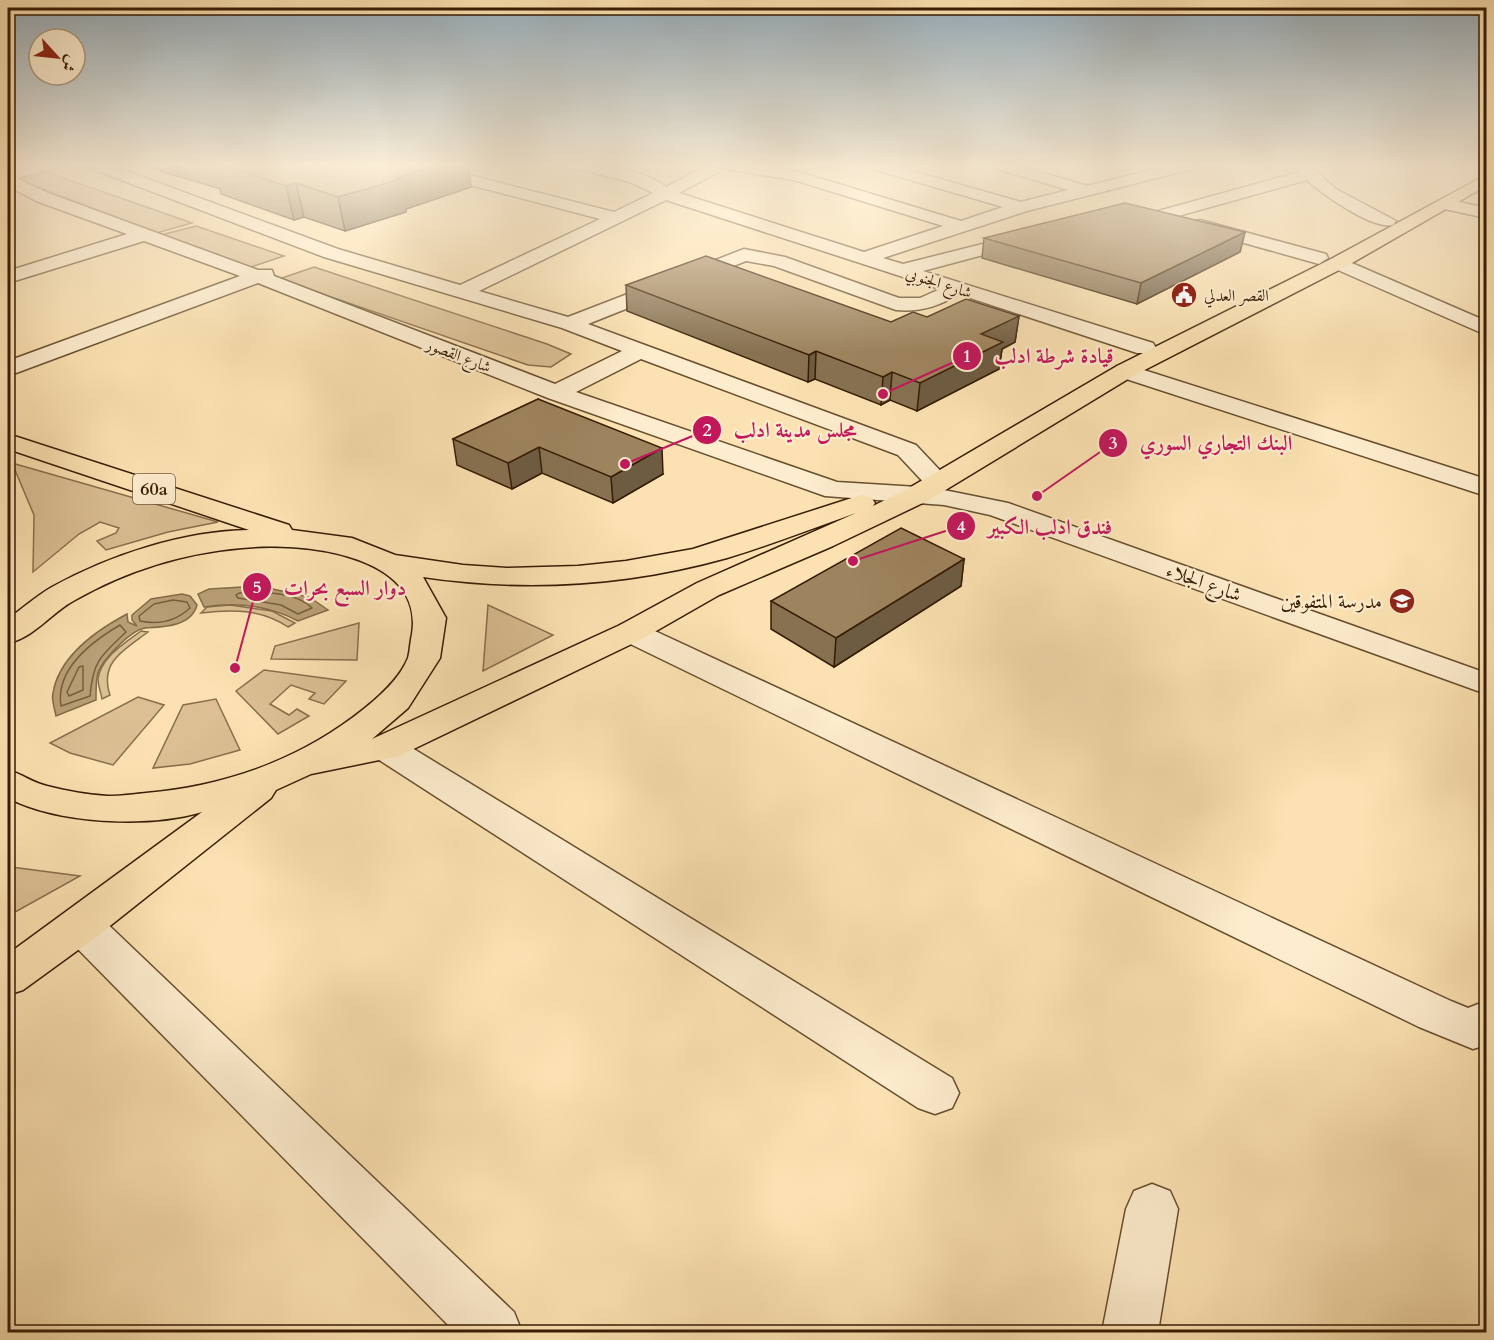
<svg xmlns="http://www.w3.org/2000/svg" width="1494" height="1340" font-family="Cardo,Amiri,serif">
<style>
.green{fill:#dbc094;stroke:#896e4c;stroke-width:1.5}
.water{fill:#b99f76;stroke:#856b48;stroke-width:1.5}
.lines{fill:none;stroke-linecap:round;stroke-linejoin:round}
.shore{stroke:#785e3c;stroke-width:1.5}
.minor-casing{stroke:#684e2f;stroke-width:3}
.major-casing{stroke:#371c03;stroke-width:3}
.minor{fill:#fdeccd;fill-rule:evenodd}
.major{fill:#fce2b2;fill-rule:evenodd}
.wall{fill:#877151;stroke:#371c03;stroke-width:1.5}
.shaded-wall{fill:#6e5c42;stroke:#371c03;stroke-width:1.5}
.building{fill:#9d835e;stroke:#371c03;stroke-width:1.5}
.labels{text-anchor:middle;stroke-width:4.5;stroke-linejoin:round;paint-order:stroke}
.far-street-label{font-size:16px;fill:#371c03;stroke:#fdeccd}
.far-poi-label{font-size:16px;fill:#371c03;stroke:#fdeccd;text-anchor:start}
.shield{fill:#fdeccd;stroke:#725a40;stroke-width:1.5}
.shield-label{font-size:18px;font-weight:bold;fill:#371c03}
.street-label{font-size:20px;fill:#371c03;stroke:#fdeccd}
.poi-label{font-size:20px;fill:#371c03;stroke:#fdeccd;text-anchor:end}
.leader{fill:none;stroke:#c2185b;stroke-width:2}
.callout-dot{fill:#c2185b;stroke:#fdeccd;stroke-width:2}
.mark-label{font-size:18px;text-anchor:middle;font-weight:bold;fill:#fff}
.callout-label{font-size:21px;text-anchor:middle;font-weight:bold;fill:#c2185b;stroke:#fdeccd;stroke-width:4.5;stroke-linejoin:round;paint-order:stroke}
</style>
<rect width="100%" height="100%" fill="#fce2b2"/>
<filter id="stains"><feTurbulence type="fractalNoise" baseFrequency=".00333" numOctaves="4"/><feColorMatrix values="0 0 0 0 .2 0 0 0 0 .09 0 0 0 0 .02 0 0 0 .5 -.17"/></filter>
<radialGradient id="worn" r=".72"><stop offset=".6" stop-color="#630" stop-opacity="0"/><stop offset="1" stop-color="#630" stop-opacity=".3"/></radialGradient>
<g class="green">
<polygon points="49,173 192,223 157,233 19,180"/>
<polygon points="196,226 284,256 248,268 161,235"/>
<polygon points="314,267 547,344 571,354 551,367 528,365 279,279"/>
<polygon points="12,463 218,522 168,532 106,550 97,541 116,533 119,528 100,522 79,534 33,572 34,515"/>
<path d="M230 605 272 611 295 623 288 627C261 609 232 609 201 613L207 607Z"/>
<polygon points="488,605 553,635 483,671"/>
<polygon points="359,623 357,660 271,659 275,646"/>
<path d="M141 631 148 632C124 650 99 662 110 695L102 699C101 693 98 685 98 679 101 657 125 643 141 631Z"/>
<polygon points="264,670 346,681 324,704 309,699 315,693 291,685 270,704 289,715 297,709 309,716 278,734 236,691"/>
<polygon points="138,697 164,705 113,765 70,753 50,743"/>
<polygon points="216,699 240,750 190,764 153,768 183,705"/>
<polygon points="8,866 11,867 80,876 8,916"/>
</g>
<g class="water">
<path d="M259 586 309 597 328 610 298 621C268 605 237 602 204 607L198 594 209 589Z"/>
<path d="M182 594 190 596 197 605C191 627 163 627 145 628 131 630 99 662 97 677 96 684 96 693 96 700L56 716C55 709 51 700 53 693 59 656 95 631 127 614L128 622 137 626 132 620V615L151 599Z"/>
</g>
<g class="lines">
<g class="shore">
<path d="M239 593C262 592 295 591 312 608L298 614 281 605 238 598 236 595Z"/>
<path d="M173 600 187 602 190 608C176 621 159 625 140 621L139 616 154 604Z"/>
<path d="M120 625 126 632C101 656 93 660 90 696L61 706C55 669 91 642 120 625Z"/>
<polygon points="83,666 83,690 69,696 67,692 79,667"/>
</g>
<g class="minor-casing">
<g id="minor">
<path d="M32 165H59L57 168 16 178 48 193 258 270H272L274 276 555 384 622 351 562 328 324 257 90 168 88 165H110L338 249 460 285 600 219 406 168 404 165H430L614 212 653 193 630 182 574 168 572 165C604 165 640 168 666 187L708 165H756L802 173 961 221 1003 207 869 168 867 165H891L1021 202 1068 190 994 168 992 165H1016L1087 186 1172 165H1198L1196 168 1027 211 883 258 903 264 1026 233 1032 234 1035 238 1032 242 923 271 1153 343 1156 348 1153 353H1137L958 294C939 307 919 312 896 310L774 266 746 261 588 324 916 445 950 481 946 487 939 489 1008 503 1486 673V694L990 515 944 505 825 496 548 398 258 283 8 376V361L240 276 144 241 8 283V271L127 234 36 201 8 186V170ZM724 169 794 180 943 226 864 252 679 193ZM666 200 940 289 920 298H899L785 257 744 249 568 317 479 291ZM641 359 898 455 928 487 934 488 837 482 576 392Z"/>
<path d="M1292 165H1309L1336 189 1396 221 1393 225C1373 230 1322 194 1307 180L1164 220 1155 215 1158 211 1299 172Z"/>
<polygon points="1446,199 1486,208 1486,218 1440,208 1438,204"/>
<polygon points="1200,220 1326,254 1328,258 1319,264 1194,229 1191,225 1194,221"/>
<polygon points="1338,257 1486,321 1486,335 1331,267 1329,263"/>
<polygon points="1125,364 1486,479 1486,496 1117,376 1114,371 1117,366"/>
<polygon points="631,622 642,625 1451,1001 1468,1008 1486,1001 1486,1045 1473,1049 1419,1027 620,639 615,632 620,625"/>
<polygon points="386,736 399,740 952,1078 959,1093 952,1108 935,1114 918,1108 373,756 368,748 373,740"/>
<polygon points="81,909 96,913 514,1312 522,1332 455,1332 66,937 60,925 66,913"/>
<polygon points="1152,1184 1170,1191 1178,1209 1158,1332 1102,1332 1126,1209 1134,1191"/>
</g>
</g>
<g class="major-casing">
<path id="major" d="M1486 175V186L1345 267 1133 376 929 500 833 546 719 595 642 639 399 756 311 774 276 790 271 798 96 937 23 990 8 995V954L202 812C148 828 58 824 8 798V770C22 774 33 783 47 786 66 791 89 795 108 796 121 796 134 794 146 793 226 786 302 759 365 708 381 695 400 678 408 658 410 651 410 642 412 634 425 552 297 542 242 548 183 553 126 571 75 600 52 612 34 638 8 643V619C22 609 36 596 52 587 110 555 183 531 249 530L8 449V434L289 525 292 530 352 538 395 555 463 565 507 568 578 566 626 561 693 549 861 495 871 497 875 503 873 506 909 488 1117 366 1331 259ZM856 513 697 583 620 625 372 739 408 708 440 658 446 618 423 577C525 592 627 586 727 558 771 545 813 528 856 513Z"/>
</g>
<use href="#minor" class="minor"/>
<use href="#major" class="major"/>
</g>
<g class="wall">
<polygon points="141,165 468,165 471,187 406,209 406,212 345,231 304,217 294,220 221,194 220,189"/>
<polygon points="1245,232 1240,252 1137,304 982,258 984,238"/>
<polygon points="626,285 891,322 927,317 1019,316 1015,342 1002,349 999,369 917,411 890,400 881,405 815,379 808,382 627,311"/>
<polygon points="538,399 663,474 613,503 542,473 512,489 457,465 453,439"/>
<polygon points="964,559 961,586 834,667 771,629 771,601"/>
</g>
<g class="shaded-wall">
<polygon points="437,165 468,165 471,187 406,209 406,212 345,231 338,197"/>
<polygon points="296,183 304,217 294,220 286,186"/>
<polygon points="1245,232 1240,252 1137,304 1141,283"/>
<polygon points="1019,316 1015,342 1002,349 999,369 917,411 920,383 981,334"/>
<polygon points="816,351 815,379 808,382 809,355"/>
<polygon points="892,372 890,400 881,405 883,377"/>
<polygon points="539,447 542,473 512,489 508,463"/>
<polygon points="662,448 663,474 613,503 611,477"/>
<polygon points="964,559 961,586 834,667 836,638"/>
</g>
<g class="building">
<polygon points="223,165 437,165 396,178 401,179 338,197 296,183 286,186"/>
<polygon points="1125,203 1245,232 1141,283 984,238"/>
<polygon points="706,256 891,322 913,312 927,317 966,299 1019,316 981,334 1003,342 920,383 892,372 883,377 816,351 809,355 626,285"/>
<polygon points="538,399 662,448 611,477 539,447 508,463 453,439"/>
<polygon points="901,528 964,559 836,638 771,601"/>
</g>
<linearGradient id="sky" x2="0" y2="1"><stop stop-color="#95acba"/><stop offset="0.47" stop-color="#fef2dc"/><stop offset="1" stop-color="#fef2dc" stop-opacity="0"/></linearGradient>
<rect width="1494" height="352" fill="url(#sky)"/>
<defs>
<g id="civic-disc" transform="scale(1.35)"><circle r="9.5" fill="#8f2418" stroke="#fdeccd"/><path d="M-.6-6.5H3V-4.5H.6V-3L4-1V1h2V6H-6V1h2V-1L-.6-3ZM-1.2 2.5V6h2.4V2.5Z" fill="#fff"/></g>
<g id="school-disc" transform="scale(1.35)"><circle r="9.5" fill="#8f2418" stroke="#fdeccd"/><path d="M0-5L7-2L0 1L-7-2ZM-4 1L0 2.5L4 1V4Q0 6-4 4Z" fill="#fff"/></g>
</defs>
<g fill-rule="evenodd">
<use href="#civic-disc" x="1184" y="295"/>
<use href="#school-disc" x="1402" y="601"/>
</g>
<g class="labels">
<g class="far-street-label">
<text transform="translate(939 282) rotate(18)" y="6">شارع الجنوبي</text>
<text transform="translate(459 355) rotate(21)" y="6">شارع القصور</text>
</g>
<g class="far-poi-label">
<text x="1204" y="301">القصر العدلي</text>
</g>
<rect class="shield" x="133" y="474" width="42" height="30" rx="4.5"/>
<g class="shield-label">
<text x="154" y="495">60a</text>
</g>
<g class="street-label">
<text transform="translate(1204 582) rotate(20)" y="7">شارع الجلاء</text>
</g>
<g class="poi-label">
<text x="1382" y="608">مدرسة المتفوقين</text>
</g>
</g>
<path class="leader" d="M883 394L967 356M625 464L707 430M1037 496L1113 443M853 561L961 526M235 668L257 587"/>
<g class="callout-dot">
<circle cx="883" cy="394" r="6"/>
<circle cx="625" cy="464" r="6"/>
<circle cx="1037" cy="496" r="6"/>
<circle cx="853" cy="561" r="6"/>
<circle cx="235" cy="668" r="6"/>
<circle cx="967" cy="356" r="15"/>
<circle cx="707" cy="430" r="15"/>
<circle cx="1113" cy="443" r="15"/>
<circle cx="961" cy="526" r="15"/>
<circle cx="257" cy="587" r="15"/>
</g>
<g class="mark-label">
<text x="967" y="362">1</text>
<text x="707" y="436">2</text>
<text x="1113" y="449">3</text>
<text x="961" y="533">4</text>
<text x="257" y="593">5</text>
</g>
<g class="callout-label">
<text x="1054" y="363">قيادة شرطة ادلب</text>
<text x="795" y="437">مجلس مدينة ادلب</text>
<text x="1216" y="450">البنك التجاري السوري</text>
<text x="1050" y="534">فندق ادلب الكبير</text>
<text x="345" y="595">دوار السبع بحرات</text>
</g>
<rect width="1494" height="1340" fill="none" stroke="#fce2b2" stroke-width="30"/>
<rect x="9" y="9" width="1476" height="1322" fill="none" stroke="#371c03" stroke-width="3"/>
<rect x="15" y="15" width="1464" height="1310" fill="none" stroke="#371c03" stroke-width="1.5"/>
<g transform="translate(57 57) rotate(117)"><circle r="28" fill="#fdeccd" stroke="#ae997c" stroke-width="1.5"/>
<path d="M0-4.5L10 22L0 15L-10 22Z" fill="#8f2418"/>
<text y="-9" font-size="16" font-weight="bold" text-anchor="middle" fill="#371c03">ش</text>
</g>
<rect width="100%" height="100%" filter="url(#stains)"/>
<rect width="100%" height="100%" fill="url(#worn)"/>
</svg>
